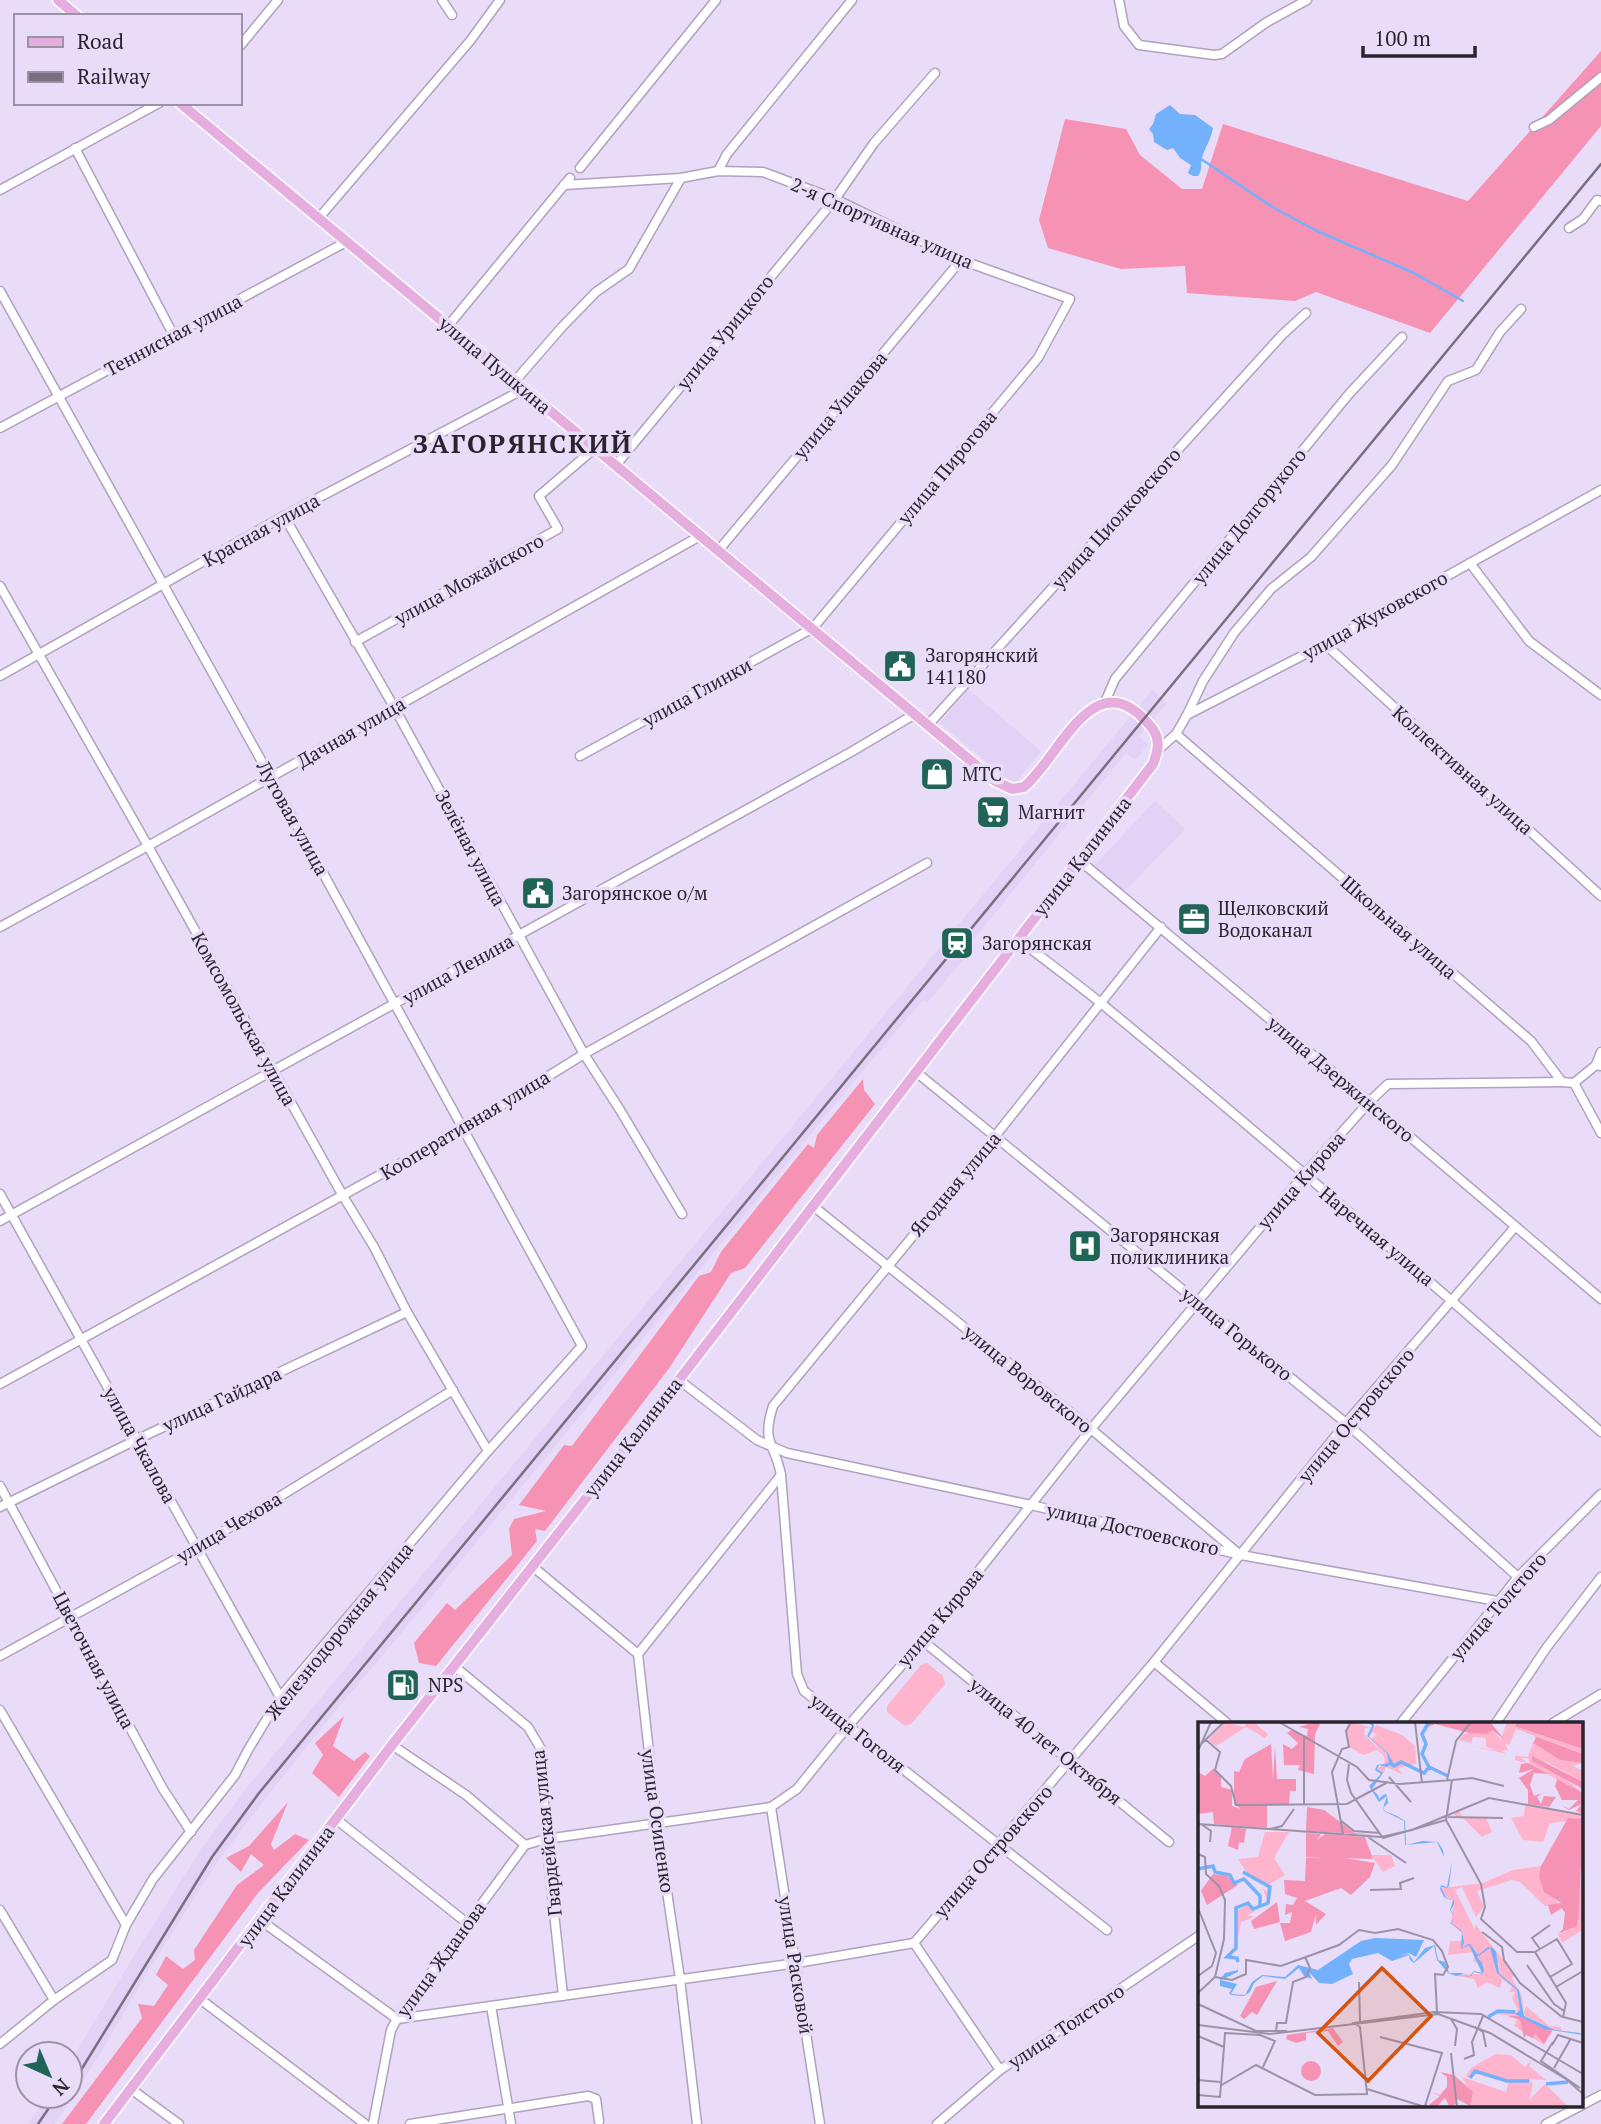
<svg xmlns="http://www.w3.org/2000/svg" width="1601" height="2124" font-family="'PT Serif',serif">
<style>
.built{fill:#e2d2f5}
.green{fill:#fdb4cc}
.forest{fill:#f692b4}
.water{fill:#74b1fc}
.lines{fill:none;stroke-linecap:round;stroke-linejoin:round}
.stream{stroke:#74b1fc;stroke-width:2.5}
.minor-casing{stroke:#afa2bd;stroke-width:11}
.major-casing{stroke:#fff;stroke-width:13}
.minor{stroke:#fff;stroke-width:8}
.major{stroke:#e6aede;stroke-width:10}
.rail{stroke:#786f81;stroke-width:2.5}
.labels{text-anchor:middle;stroke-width:7;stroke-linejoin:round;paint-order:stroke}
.street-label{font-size:19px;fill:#29242e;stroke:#e9dcf8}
.poi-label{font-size:19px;fill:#29242e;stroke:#e9dcf8;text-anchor:start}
.district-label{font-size:26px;font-weight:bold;letter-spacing:2px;fill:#29242e;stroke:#e9dcf8}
.inset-river{fill:none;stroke:#74b1fc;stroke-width:3.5}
.inset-road{fill:none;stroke:#9c92a7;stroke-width:2}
.view{fill:#d5540f;fill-opacity:0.15;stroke:#d5540f;stroke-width:3.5}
.inset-edge{fill:none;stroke:#29242e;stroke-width:3.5}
</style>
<rect width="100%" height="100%" fill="#e9dcf8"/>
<g class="built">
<polygon points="968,689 1041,751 1014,785 940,723"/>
<polygon points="1152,690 1167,703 1139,736 1148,745 1135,760 1126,753 968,946 972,949 927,1003 923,1000 851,1085 430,1599 333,1714 265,1799 218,1861 153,1963 103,2049 55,2124 28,2124 48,2096 70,2096 70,2062 135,1954 201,1849 249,1785"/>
<polygon points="1155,801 1185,829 1123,893 1094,866"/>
</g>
<polygon class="green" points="927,1663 943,1676 945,1684 911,1724 905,1726 887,1712 887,1706 921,1665"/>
<g class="forest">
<polygon points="1601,51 1601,126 1430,333 1316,292 1295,301 1187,293 1185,266 1121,269 1048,248 1039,220 1065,119 1126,129 1140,155 1182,189 1202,189 1223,124 1468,201"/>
<polygon points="863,1079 864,1090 875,1104 745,1268 731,1273 670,1367 545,1531 535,1529 537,1541 436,1666 419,1663 414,1643 447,1603 455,1610 512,1555 509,1529 514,1519 546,1511 519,1505 564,1445 572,1446 699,1276 711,1272 721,1252 808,1144 814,1148 817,1135"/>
<polygon points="344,1716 333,1746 354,1761 365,1752 370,1756 339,1797 312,1773 323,1755 315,1743"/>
<polygon points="288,1802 271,1844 274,1850 295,1834 309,1840 258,1893 86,2124 62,2124 142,2018 138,2004 154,2006 168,1985 156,1975 166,1956 183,1969 195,1960 194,1950 237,1885 264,1865 251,1854 241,1872 226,1858 249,1846"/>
</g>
<path class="water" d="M1170 105 1180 114 1195 115 1213 128C1211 140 1205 147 1202 158 1200 165 1203 169 1198 176H1193L1188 173 1191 165 1180 158 1173 148 1167 150 1154 142 1153 134 1149 129 1153 124 1156 114Z"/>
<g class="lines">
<polyline class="stream" points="1201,159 1274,208 1317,231 1414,273 1463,301"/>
<g class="minor-casing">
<g id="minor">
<polyline points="442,0 452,15"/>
<polyline points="1119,0 1124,26 1139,45 1214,55 1222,54 1267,22 1307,0"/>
<polyline points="240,46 278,0"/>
<polyline points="1534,127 1549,120 1601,77"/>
<polyline points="75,148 174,336"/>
<polyline points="580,168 716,0"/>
<polyline points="718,171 727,154 852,0"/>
<polyline points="564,185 681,178 718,171 763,172 835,199 961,260 1070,299 1038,358 813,628 580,756"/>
<polyline points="0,190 159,103"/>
<polyline points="318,219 470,41 500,0"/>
<polyline points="1569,228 1583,219 1597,200 1601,201"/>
<polyline points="0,291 271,778 582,1346 488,1451 280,1697 248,1750 235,1775 153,1879 126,1925 112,1960 54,2000 0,2044"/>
<polyline points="448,326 570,178"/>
<polyline points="515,381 562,327 596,292 629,269 681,178"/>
<polyline points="0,428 346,242"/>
<polyline points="616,465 835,199 874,143 935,73"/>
<polyline points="284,516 394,707 584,1054 620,1110 682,1214"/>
<polyline points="718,551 961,260"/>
<polyline points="1470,563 1529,641 1601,695"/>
<polyline points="0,586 148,846 343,1196 374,1247 407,1312 488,1451"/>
<polyline points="355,642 558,529 539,496 595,448"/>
<polyline points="1325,644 1601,896"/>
<polyline points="0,676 284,516 524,389"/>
<polyline points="1105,702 1115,679 1349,394 1402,337"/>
<polyline points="1187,715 1203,681 1234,633 1271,589 1311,557 1392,465 1448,381 1476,370 1500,332 1521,309"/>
<polyline points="928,725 1282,335 1306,313"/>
<polyline points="1176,734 1531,1041 1562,1082 1574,1083"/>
<polyline points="1159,749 1176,734 1187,715 1325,644 1601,490"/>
<polyline points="1079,860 1369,1102 1601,1299"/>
<polyline points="0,927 148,846 700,536"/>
<path d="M1018 939C1046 961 1075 982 1102 1004 1271 1143 1437 1287 1601 1432"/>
<polyline points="1596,1065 1601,1052"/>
<polyline points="916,1072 1346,1423 1518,1577"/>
<polyline points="1574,1083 1601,1133"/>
<polyline points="1574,1083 1596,1065 1601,1066"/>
<polyline points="0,1194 280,1697"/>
<polyline points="813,1206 1091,1429 1239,1554"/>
<polyline points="0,1221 851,752 915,714"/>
<polyline points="679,1380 757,1440 787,1453 1031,1505 1241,1555 1497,1601"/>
<polyline points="0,1384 463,1129 584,1054 927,863"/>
<polyline points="0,1486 163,1789 191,1832"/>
<polyline points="0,1507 138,1439 407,1312"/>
<polyline points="532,1566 638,1654 657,1824 680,1979 697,2124"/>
<polyline points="923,1641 1169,1842"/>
<polyline points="638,1654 781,1475"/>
<polyline points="0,1656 196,1548 453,1390"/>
<polyline points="1154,1662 1227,1723"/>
<polyline points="454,1666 528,1727 541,1749 546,1839 563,1996"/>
<polyline points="0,1710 126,1925"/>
<polyline points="1401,1723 1518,1577 1601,1494"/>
<polyline points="1496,1723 1547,1647 1601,1577"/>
<polyline points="1553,1723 1601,1694"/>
<polyline points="392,1745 466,1795 525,1845 546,1839 771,1807 797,1789 848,1726 923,1641 1091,1429 1304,1175 1369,1102 1388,1084 1562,1082"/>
<polyline points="771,1807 820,2124"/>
<polyline points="337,1820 467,1923"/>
<polyline points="0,1910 54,2000"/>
<polyline points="260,1920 397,2019 797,1963 914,1943 1154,1662 1346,1423 1515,1227"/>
<path d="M1107 1930 804 1691 797 1674 781 1475C775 1443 761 1444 773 1406L996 1135 1161 927"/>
<polyline points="914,1943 1000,2070"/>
<polyline points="200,1999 365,2124"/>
<polyline points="491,2006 511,2124"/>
<polyline points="131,2089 179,2124"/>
<polyline points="373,2124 391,2030 397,2019 525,1845"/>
<polyline points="410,2124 588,2096 596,2099 599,2121"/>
<polyline points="937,2124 1000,2070 1200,1935"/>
<polyline points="1546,2124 1601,2095"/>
</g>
</g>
<g class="major-casing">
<g id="major">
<polyline points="58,0 77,16"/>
<path d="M104 2124 392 1745 679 1380 1087 850 1153 764C1158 751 1161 740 1152 728 1095 656 1061 756 1024 787L1012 789 995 781 180 103"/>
</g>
</g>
<use href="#minor" class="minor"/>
<use href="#major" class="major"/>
<g class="rail">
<polyline points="70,2088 212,1857 259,1793 1601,164"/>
<polyline points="38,2124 57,2096"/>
</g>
</g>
<defs>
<g id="civic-square" transform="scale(1.75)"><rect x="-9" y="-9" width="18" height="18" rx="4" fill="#1f6456" stroke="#e9dcf8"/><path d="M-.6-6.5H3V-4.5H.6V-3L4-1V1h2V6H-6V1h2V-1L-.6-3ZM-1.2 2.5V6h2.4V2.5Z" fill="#fff"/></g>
<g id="shop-square" transform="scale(1.75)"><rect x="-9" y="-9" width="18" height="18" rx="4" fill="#1f6456" stroke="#e9dcf8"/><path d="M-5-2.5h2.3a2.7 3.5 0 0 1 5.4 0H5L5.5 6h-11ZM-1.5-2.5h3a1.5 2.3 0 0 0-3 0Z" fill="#fff"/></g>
<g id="supermarket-square" transform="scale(1.75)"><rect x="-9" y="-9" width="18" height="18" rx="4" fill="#1f6456" stroke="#e9dcf8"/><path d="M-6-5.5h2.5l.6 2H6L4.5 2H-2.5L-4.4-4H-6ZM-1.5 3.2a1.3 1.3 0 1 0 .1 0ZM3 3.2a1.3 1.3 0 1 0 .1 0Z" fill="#fff"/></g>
<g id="office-square" transform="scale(1.75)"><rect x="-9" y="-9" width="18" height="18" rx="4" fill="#1f6456" stroke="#e9dcf8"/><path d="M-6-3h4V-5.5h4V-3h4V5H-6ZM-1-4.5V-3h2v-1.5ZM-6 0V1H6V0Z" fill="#fff"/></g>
<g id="station-square" transform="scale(1.75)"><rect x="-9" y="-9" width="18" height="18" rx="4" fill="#1f6456" stroke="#e9dcf8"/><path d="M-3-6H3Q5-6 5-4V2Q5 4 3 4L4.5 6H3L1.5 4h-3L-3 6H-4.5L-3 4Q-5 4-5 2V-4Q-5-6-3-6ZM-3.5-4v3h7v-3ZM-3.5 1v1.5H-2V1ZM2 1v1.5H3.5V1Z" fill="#fff"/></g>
<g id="hospital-square" transform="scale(1.75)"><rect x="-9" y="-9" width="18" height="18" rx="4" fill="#1f6456" stroke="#e9dcf8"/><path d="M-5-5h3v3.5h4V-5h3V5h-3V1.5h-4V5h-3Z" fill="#fff"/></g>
<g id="fuel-square" transform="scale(1.75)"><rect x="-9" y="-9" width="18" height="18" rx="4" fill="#1f6456" stroke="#e9dcf8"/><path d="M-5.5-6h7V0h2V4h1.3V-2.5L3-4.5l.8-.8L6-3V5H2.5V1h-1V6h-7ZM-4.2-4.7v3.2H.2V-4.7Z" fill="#fff"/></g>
</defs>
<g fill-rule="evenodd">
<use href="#civic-square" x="900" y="666"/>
<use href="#shop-square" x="937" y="774"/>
<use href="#supermarket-square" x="993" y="812"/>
<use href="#civic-square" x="538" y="893"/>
<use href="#office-square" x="1194" y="919"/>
<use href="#station-square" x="957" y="943"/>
<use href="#hospital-square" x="1085" y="1246"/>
<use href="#fuel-square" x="403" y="1685"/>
</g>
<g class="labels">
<g class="street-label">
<text transform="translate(882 223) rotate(24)" y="7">2-я Спортивная улица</text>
<text transform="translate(725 332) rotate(-51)" y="7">улица Урицкого</text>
<text transform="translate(173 335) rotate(-28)" y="7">Теннисная улица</text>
<text transform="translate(495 365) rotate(40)" y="7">улица Пушкина</text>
<text transform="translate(840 405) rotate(-50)" y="7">улица Ушакова</text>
<text transform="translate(947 467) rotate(-50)" y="7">улица Пирогова</text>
<text transform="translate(1249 516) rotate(-51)" y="7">улица Долгорукого</text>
<text transform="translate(1116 518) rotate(-48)" y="7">улица Циолковского</text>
<text transform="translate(261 530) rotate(-29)" y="7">Красная улица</text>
<text transform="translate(469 579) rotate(-29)" y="7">улица Можайского</text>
<text transform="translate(1375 615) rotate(-29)" y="7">улица Жуковского</text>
<text transform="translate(697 692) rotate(-29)" y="7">улица Глинки</text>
<text transform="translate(351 732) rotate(-30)" y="7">Дачная улица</text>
<text transform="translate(1463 770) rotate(42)" y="7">Коллективная улица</text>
<text transform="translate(293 818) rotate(61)" y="7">Луговая улица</text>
<text transform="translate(471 848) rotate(62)" y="7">Зелёная улица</text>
<text transform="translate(1082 856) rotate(-52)" y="7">улица Калинина</text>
<text transform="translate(1399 927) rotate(41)" y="7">Школьная улица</text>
<text transform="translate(458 969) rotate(-29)" y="7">улица Ленина</text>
<text transform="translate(244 1019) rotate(61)" y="7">Комсомольская улица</text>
<text transform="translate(1341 1079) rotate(40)" y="7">улица Дзержинского</text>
<text transform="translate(465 1125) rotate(-31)" y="7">Кооперативная улица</text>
<text transform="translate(1301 1180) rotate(-49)" y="7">улица Кирова</text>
<text transform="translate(955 1184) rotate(-50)" y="7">Ягодная улица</text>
<text transform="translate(1377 1236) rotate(40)" y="7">Наречная улица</text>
<text transform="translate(1237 1334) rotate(39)" y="7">улица Горького</text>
<text transform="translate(1028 1379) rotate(39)" y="7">улица Воровского</text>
<text transform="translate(222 1399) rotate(-25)" y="7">улица Гайдара</text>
<text transform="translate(1356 1415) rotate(-50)" y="7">улица Островского</text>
<text transform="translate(633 1437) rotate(-52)" y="7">улица Калинина</text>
<text transform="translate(140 1445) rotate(61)" y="7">улица Чкалова</text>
<text transform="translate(229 1527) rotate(-31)" y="7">улица Чехова</text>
<text transform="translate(1133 1529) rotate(13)" y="7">улица Достоевского</text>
<text transform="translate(1498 1606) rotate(-49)" y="7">улица Толстого</text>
<text transform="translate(940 1617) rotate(-50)" y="7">улица Кирова</text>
<text transform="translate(339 1631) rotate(-51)" y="7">Железнодорожная улица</text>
<text transform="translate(94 1660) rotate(62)" y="7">Цветочная улица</text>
<text transform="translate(858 1733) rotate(38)" y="7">улица Гоголя</text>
<text transform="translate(1046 1741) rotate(39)" y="7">улица 40 лет Октября</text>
<text transform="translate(658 1821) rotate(82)" y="7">улица Осипенко</text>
<text transform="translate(546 1833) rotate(-96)" y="7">Гвардейская улица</text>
<text transform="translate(993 1851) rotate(-49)" y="7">улица Островского</text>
<text transform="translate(286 1886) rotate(-53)" y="7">улица Калинина</text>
<text transform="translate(441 1959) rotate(-54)" y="7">улица Жданова</text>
<text transform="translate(796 1965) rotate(81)" y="7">улица Расковой</text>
<text transform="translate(1066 2026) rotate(-34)" y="7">улица Толстого</text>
</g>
<g class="poi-label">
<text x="925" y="662">Загорянский<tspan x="925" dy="22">141180</tspan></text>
<text x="962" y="781">МТС</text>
<text x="1018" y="819">Магнит</text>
<text x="562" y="900">Загорянское о/м</text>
<text x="1218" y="915">Щелковский<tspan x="1218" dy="22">Водоканал</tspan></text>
<text x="982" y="950">Загорянская</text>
<text x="1110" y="1242">Загорянская<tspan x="1110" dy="22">поликлиника</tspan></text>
<text x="428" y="1692">NPS</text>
</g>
<g class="district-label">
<text x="523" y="453">ЗАГОРЯНСКИЙ</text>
</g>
</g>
<g transform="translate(1198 1722)">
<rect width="385" height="385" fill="#e9dcf8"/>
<path d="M27 0 46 5 49 0H61L59 3 70 12 67 16 48 5 18 24 10 18ZM154 0 173 6H167L166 12 191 37 173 17 180 11H172L178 3 204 13 217 24 218 42 200 46 204 52 188 45 185 52 179 46 187 42 186 34 179 28 165 33 152 25 148 8ZM309 0H319V5L385 27V32L340 15 336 21 337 14 318 7 311 23 307 21 310 28 303 29 309 32 274 24 301 29 288 25V16L275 15 273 21 261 18 265 12 294 8 303 17ZM335 21 362 38 385 41 375 44 385 49V60L343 37 385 71 332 43 330 36H324L329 41 317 38V34L330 35ZM327 83 385 93V97L352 101 345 120 325 118 313 96 326 94ZM260 88 265 95H288L294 110 284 115 264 95H255ZM67 110H91L76 136 87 153 71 162 70 181 65 167 69 169V165L51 154 40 137 60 135ZM385 110 384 208 364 221 360 213 375 206 381 188ZM173 133H193L197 144 185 150ZM343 144 346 170H351L362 184H347L322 160 314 158 279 169 286 185 278 195 264 165 257 168 277 208V202L317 253 314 256 324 274 326 290 328 284 351 304 363 305V309L357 308 327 294 320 267 301 251V242L299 239 300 251 319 268 322 288 317 290 354 309 346 323 316 304 321 293 309 297 313 294 294 291 320 288 314 276 317 270H311L314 265 304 257 302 266 289 260 280 266 276 257 254 253 283 252 284 242 275 240 277 230 250 233 252 219H265V212L253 201 256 178 247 175 243 166 285 161 315 148ZM51 182 57 189 50 193 56 195 43 200 40 216 38 190ZM298 332 313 333 327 345 334 338 331 344 348 358 331 357 335 362 331 378 347 362 371 385H272L273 371 264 355 308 370 311 359 277 349 271 356 268 354 274 345Z" fill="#fdb4cc"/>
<path d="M117 0 122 2 117 12 116 52 100 48 102 43H86L85 22 94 27 100 21 89 11 93 8 109 14 110 7 101 5ZM231 0H292L306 17 294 8 289 12 271 11 237 2 228 6ZM319 0H385V27L322 6 317 4ZM339 15 385 32V41L362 38 335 21ZM73 22 75 57 77 24 79 57H98V69H92L91 82 69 83V106L16 102 15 90 0 92V50L7 54 16 46 23 55V65L34 68V84L43 87 36 82V49L41 50 47 37ZM334 34 385 60V67L334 39ZM330 41 350 52 336 51 332 63 336 74 344 71 339 75 343 82 346 74 358 75 351 85 330 82V68L321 56 336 47 321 51 323 42ZM359 57 385 71V92L378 89 384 82 371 88 363 83 371 87 380 78H364L357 64ZM109 85 126 88 157 111 177 113 108 109ZM370 96 385 97 381 188 379 204 360 212 365 207 367 191 364 186 353 193 350 183 363 181 346 170 341 155 343 144ZM34 105 48 107 46 121 41 120 40 128 30 124ZM108 111 123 112 119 118 127 112 167 115 175 137 108 135ZM141 135 177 141 172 155 153 173 143 166 107 179 128 192 118 203V192L113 210 87 219 82 201H92L94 190 87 193 88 182 95 183 99 176 87 172 86 158 107 159 108 136ZM15 152 29 154 40 163 9 183 3 169ZM79 180 82 200 56 207 53 199ZM79 259 59 293 54 290 46 297 42 294 58 265ZM310 294H320L354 309 346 322 337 311 335 316 328 313 326 316 322 298ZM135 306 145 320 140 324 130 309 108 311V318L98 321 88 317 89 313ZM103 349a10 10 0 1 1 20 0a10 10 0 1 1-20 0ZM242 350 256 353 275 370 272 384 259 377V382L251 384 247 376 238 385 231 383 242 374 234 370 242 373 249 365V355Z" fill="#f692b4"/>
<path d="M170 0H175L176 4 171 15 190 31 195 41 189 45 181 43 179 47 185 51 174 67 180 73 181 77 185 73 188 72 189 74 190 81 185 86 187 89 199 94 207 99 208 123 224 119 240 120 245 128 246 135 254 139 251 164 249 166 243 165 248 176 256 178V182L253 188 257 196 253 201 264 209 266 221 264 226 270 222H272L280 233 290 225 295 226 298 230 301 251 321 268 326 294 357 308 382 311 385 313 346 307 317 292 322 288 319 268 299 251 292 226 279 235 284 241 286 249 284 252 276 250 273 254 270 255 265 252 258 254 250 251 239 238 236 224 216 241 212 238 211 233 194 239 180 231 154 237 151 242 155 252 134 262 121 261 111 250 114 257 106 254 101 246 87 257 65 254 56 261 52 270 46 274 33 273 31 271 34 267 22 264V258L27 251 40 248 39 236 40 250 23 258 39 262 33 272 47 273 54 260 64 253 87 255 100 243 120 248 163 219 177 216 226 218 218 235 211 231 202 233 211 232 216 240 227 226 237 223 240 238 247 240 251 251H264L266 252 271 255 276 249 284 251 271 223 263 227 264 210 252 201 257 196 252 188 255 178 249 177 246 175 242 167 243 163 249 165 254 139 246 135 239 120 207 123 206 99 186 89 185 86 189 74 181 80 171 64 183 52 177 48 179 43 191 41 189 31 169 14 174 4Z" fill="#74b1fc"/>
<path class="inset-river" d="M192 41 196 44 203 40 226 51 231 45 224 32 228 22 224 12 231 0M231 45 250 54M0 147 15 144 17 150 32 153 36 161 46 157 62 174V184L55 187 50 181 38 186V226L29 235 39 236 40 240M45 150 72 165 70 181 63 184M290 295 300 289 317 290M272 356 277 349 309 359H331M348 362 370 360"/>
<path class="inset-road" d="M81 0 159 45 171 58 202 62 254 58 248 98 283 162 287 185 283 197 319 230H337L368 281 365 295 385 300M217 0 224 61M106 15V82M8 18 22 30 17 48 33 64 38 83 149 82 190 60M0 25 26 0M0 29 13 0M151 42 149 58 153 71 185 116 248 98M191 55 213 80M249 58 258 19 273 0M254 58 274 56 306 64M250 95 305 96M142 98 156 109 182 111M0 102 183 115 214 108 291 76 385 93M3 102 13 109 12 120M72 107 84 104 96 87M145 112 134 50 144 27 151 25 148 9 153 0M170 115 208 141M0 132 7 135 8 152 21 164 27 178 26 217 17 255 0 271M172 168 203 167 202 161 216 156M0 186 18 231 14 244 0 254M284 210 304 225 306 238 322 261 364 295M342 227 334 216 352 203M337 230 359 217 374 242 352 255M329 243 356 282 366 289M17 255 34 258 48 252V238L83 244 141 223 161 208 177 211 200 207 235 218 244 229 250 245 245 253 237 252 239 290M161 260 162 299M358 265 385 249M0 282 58 309H89M253 297 259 307 257 324M0 303 72 312 240 292 292 311 368 357 385 372M277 305 285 310 288 325M78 310 79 301H88L95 260 108 255 112 246 107 235M0 314 26 325M182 315 244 331 227 384M355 320 343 339 382 366M354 323 360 313 385 321M26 325 27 311 62 313 77 319 65 345M253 331 259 385M266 337 276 333 274 320 285 294M356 346 372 318M0 358 22 360M22 364 58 343 117 373 169 372 162 305 156 301 236 290 283 292 385 352M169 367 227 385M0 373 22 375 26 325"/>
<path class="view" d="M184 246 233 294 170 359 120 311Z"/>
<rect width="385" height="385" class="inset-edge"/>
</g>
<rect x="14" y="14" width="228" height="91" fill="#e9dcf8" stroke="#9c92a7" stroke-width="2"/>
<rect x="28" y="37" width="35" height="10" fill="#e6aede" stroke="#9c92a7" stroke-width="2"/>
<text x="77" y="49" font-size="21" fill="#29242e">Road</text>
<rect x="28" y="72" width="35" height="10" fill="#786f81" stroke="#9c92a7" stroke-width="2"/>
<text x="77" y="84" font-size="21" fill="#29242e">Railway</text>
<g transform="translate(49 2075) rotate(136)"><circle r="33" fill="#e9dcf8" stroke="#9c92a7" stroke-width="2"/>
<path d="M0-5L12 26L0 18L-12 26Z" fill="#1f6456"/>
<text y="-10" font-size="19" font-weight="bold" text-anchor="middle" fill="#29242e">N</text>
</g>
<path d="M1363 46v10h112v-10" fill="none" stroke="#29242e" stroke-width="3.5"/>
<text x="1374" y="46" font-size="21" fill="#29242e" stroke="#e9dcf8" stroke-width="5" paint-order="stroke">100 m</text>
</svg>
